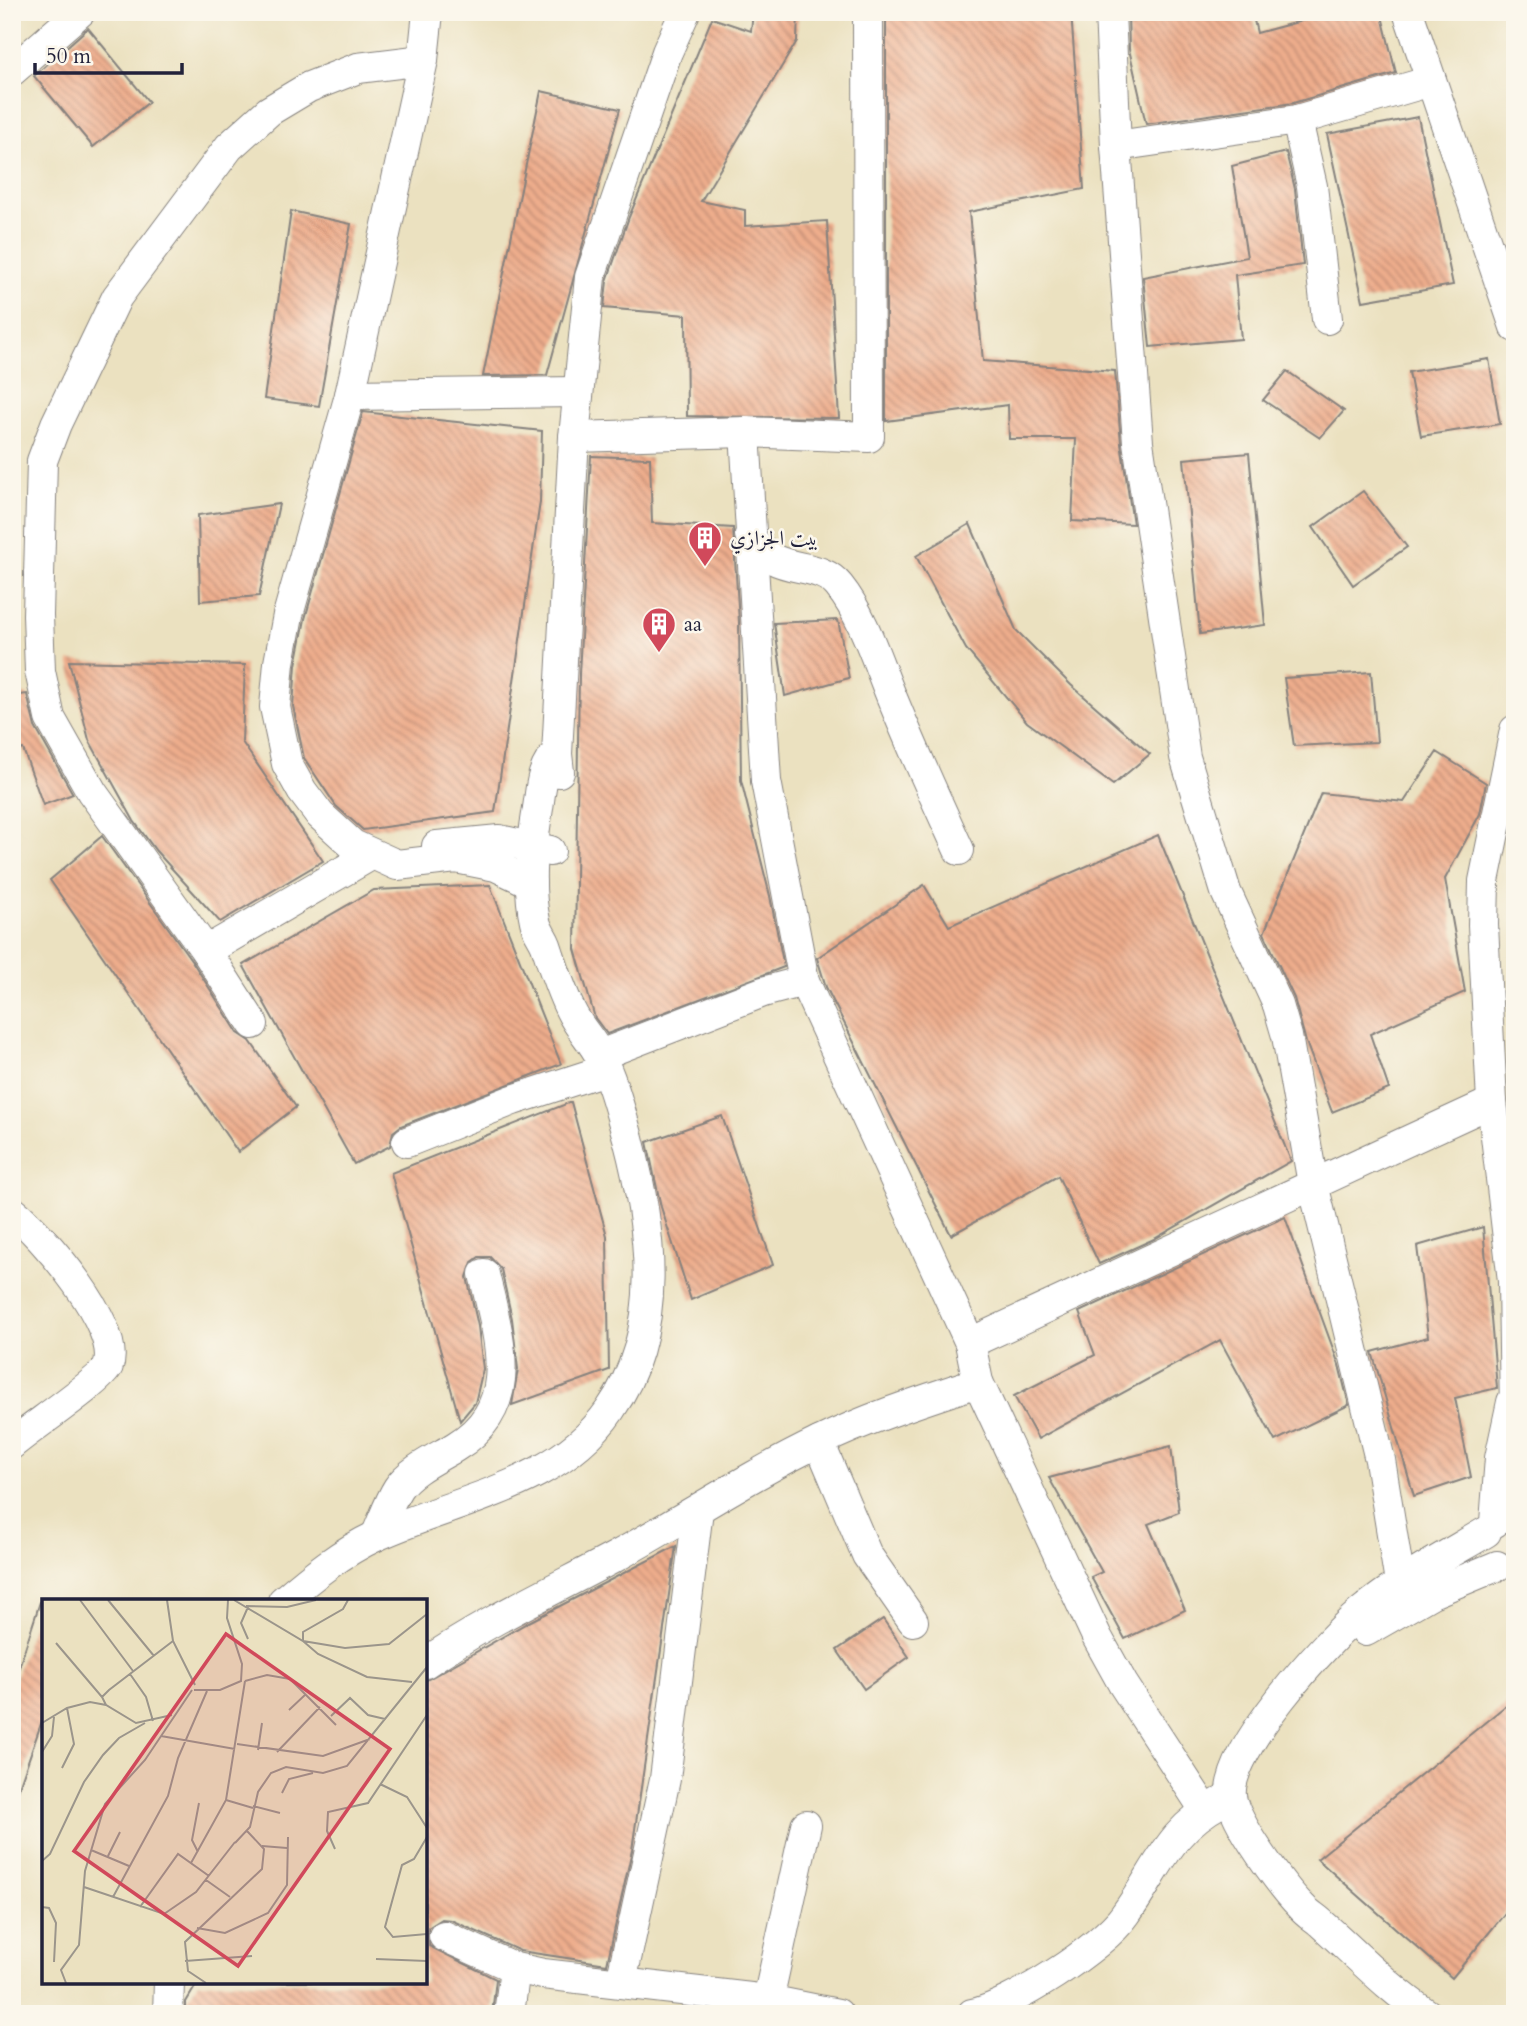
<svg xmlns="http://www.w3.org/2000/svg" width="1527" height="2026" font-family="Cardo,Amiri,serif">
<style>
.building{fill:url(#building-back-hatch)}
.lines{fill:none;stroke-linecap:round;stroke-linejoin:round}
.minor-casing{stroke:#86827e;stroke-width:32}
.minor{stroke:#fff;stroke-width:30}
.labels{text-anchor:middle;stroke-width:5;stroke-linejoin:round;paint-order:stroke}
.poi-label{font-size:21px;fill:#22223b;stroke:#fbf7ec;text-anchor:start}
.inset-road{fill:none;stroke:#9b958b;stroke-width:2}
.view{fill:#d1495b;fill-opacity:0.15;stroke:#d1495b;stroke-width:3.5}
.inset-edge{fill:none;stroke:#22223b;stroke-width:3.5}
</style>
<defs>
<pattern id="building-back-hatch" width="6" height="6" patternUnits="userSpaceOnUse" patternTransform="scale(1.75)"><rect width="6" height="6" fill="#eead8c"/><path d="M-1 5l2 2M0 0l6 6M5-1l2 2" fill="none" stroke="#c08c74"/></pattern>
</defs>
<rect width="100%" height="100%" fill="#fbf7ec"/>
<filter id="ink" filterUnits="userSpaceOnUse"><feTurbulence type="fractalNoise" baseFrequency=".0143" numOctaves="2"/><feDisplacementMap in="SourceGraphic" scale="14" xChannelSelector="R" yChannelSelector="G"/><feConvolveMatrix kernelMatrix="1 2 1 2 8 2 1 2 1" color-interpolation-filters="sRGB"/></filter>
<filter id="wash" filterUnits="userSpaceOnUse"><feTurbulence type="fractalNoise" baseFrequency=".00686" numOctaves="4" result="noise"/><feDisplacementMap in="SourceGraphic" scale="28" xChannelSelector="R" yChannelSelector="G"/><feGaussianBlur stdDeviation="1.57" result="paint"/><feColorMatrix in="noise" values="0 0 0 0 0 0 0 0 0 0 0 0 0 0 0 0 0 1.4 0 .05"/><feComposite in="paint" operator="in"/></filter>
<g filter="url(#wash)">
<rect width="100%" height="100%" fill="#ebe1c0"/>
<g id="blocks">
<g class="building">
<polygon points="753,12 798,12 797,41 701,201 745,210 745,226 827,221 839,418 687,416 686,315 604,308 607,281 629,217 712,18 751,31"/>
<polygon points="886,12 1071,12 1084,189 969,212 983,361 1115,371 1121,443 1133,524 1072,521 1076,439 1009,439 1008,405 886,421"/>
<polygon points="1128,12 1252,12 1257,33 1335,12 1381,12 1396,73 1293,103 1146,124 1129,49"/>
<polygon points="88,28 149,102 93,147 34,76"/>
<polygon points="541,91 620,109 547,375 483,376"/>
<polygon points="1418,117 1453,285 1363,301 1327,134"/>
<polygon points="1286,152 1295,189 1303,265 1235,275 1241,339 1150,347 1143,277 1247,257 1232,166"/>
<polygon points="291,211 351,224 319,406 264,399"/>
<polygon points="1489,359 1500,424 1421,436 1409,372"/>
<polygon points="1287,371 1344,411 1320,438 1263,400"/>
<polygon points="363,412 542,431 540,502 495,812 363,830 336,806 304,758 293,706 296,665 305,619"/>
<polygon points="1249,453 1265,625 1200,634 1184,459"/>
<polygon points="591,456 650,458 652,523 733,528 739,622 741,780 770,896 784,967 607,1034 595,1018 575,949 579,674"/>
<polygon points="1363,491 1407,547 1353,585 1313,527"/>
<polygon points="279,504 259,596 200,601 198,515"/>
<polygon points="970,524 1016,630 1071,685 1150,754 1113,785 1027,722 966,649 916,556"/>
<polygon points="838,620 849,678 785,696 774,623"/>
<polygon points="69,661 245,665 242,742 323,861 220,922 156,851 134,821 89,740"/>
<polygon points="1371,672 1377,742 1294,746 1284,678"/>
<polygon points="27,694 35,727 73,794 43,805 23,749 12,752 12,696"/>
<polygon points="1437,752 1486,783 1480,814 1445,879 1465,992 1370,1034 1389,1089 1332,1112 1306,1042 1294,998 1264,933 1321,793 1404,802"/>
<polygon points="1158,835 1291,1161 1154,1239 1099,1264 1058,1176 951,1235 826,987 817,958 924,885 949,926"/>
<polygon points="102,836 192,961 238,1033 250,1041 296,1107 238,1152 50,880"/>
<polygon points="490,885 561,1064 401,1126 393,1132 390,1146 354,1164 243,965 374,890"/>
<polygon points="571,1102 607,1236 609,1370 512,1405 518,1369 512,1319 501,1269 490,1257 479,1257 472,1262 467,1277 478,1326 483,1369 475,1403 460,1421 391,1173"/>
<polygon points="722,1116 773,1265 691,1300 661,1207 647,1142"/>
<polygon points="1285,1217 1339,1365 1349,1405 1275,1441 1220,1340 1038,1439 1014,1396 1095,1355 1079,1312"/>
<polygon points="1483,1227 1497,1388 1455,1398 1471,1477 1414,1496 1372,1352 1428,1337 1417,1246"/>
<polygon points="1171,1446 1179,1512 1148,1524 1185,1610 1125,1639 1091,1577 1102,1572 1049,1478"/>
<polygon points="676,1546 632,1850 607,1964 520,1951 451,1920 442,1919 428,1928 429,1946 496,1979 492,2014 186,2014 186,2002 198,1982 425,1982 425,1681 527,1623"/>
<polygon points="40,1602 44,1602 44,1715 15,1799 12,1798 12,1689"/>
<polygon points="883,1619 909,1657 864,1689 837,1650"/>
<polygon points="1515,1698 1515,1901 1452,1978 1317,1859"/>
</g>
</g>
</g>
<g filter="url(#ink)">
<use href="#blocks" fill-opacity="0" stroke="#86827e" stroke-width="2"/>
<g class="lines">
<g class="minor-casing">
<g id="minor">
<polyline points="428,12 423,60 350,395 288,615 279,663 275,707 287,764 302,791 320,815 353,845 397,865 456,858 496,866 531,883"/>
<polyline points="1110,12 1116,146 1138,442 1185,757 1226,892 1278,1005 1287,1036 1313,1184 1380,1460 1400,1583"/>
<polyline points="1408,12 1515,327"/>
<polyline points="12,71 80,12"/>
<polyline points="1297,120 1312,186 1327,319"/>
<polyline points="1116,146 1297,120 1431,81"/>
<polyline points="350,395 578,392"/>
<polyline points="745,432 766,781 804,981 970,1343 978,1382 1097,1637 1123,1684 1205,1810"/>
<polyline points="574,437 745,432 869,437 868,12"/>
<path d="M750 535C773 579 816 557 839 586 864 617 877 662 892 698 913 749 936 800 959 850"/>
<polyline points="1515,730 1484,881 1483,925 1492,1102 1513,1281 1515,1415"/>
<polyline points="559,772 557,754 574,437 590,277 667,52 685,12"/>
<polyline points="437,846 499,840 550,851"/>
<polyline points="206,951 371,855"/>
<polyline points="253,1024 206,951 92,792 50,718 40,671 38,615 42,461 56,424 117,297 229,147 269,111 309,87 358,68 423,60"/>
<polyline points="600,1055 763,992 804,981"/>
<polyline points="407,1142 513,1100 605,1070"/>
<path d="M12 1211C41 1233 123 1328 108 1366 102 1380 29 1429 12 1444"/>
<polyline points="970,1343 1492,1102"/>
<polyline points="819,1442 867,1555 913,1621"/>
<polyline points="1495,1522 1500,1458 1512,1402"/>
<path d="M376 1536C383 1521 389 1502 398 1488 410 1470 437 1458 455 1447 523 1406 499 1339 484 1274"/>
<path d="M283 1601C312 1576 342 1552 376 1536 456 1499 557 1487 610 1410 666 1330 651 1226 628 1138 620 1111 613 1081 600 1056 593 1042 581 1030 573 1015 561 993 554 969 546 945 543 937 537 931 535 921 527 885 532 844 538 808 541 789 541 767 557 754"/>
<polyline points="1366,1631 1432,1593 1497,1566"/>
<path d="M425 1663C485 1622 551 1591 615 1557 684 1519 748 1476 819 1442 870 1417 924 1400 978 1382"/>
<polyline points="444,1936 515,1968 543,1974 768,2000 838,2014"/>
<polyline points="621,1982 665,1779 698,1510"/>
<polyline points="768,2000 806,1825"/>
<polyline points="168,2014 169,1982"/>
<polyline points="509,2014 515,1968"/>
<path d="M972 2014C1010 2007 1103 1947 1125 1915 1159 1869 1167 1831 1221 1802"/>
<path d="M1427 2014C1388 1988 1357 1955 1322 1924 1316 1918 1308 1914 1302 1907 1283 1888 1234 1822 1231 1796 1226 1751 1326 1641 1361 1612 1399 1581 1444 1557 1486 1532"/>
</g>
</g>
<use href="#minor" class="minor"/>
</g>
</g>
<defs>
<g id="building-pin" transform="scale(1.75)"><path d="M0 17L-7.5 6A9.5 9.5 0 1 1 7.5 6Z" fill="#d1495b" stroke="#fbf7ec"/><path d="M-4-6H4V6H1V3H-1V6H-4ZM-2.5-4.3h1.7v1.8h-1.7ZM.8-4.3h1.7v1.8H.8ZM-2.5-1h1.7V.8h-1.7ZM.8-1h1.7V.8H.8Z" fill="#fff"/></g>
</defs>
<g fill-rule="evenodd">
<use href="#building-pin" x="705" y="538"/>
<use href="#building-pin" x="659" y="624"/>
</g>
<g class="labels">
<g class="poi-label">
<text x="730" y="545">بيت الجزازي</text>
<text x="684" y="631">aa</text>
</g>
</g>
<g transform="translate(42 1599)">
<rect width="385" height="385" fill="#ebe1c0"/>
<path class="inset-road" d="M38 1 91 72M66 1 112 57M125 1 131 42 153 86M192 1 261 42 303 49 347 45 385 15M306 1 301 10 261 33V42L276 55 325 78 370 83M204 7 245 8 274 1M206 40 199 24 206 8M14 44 60 98M88 75 104 98 111 122M203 82 225 76 248 80 294 126M152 91H178L199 82 200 65 185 19 186 1M64 106 60 98 67 91 131 42M247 111 264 95M289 117 308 99 326 116 343 120M0 124 25 109 48 103 64 106 94 124 130 116M119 137 193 150M195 145 281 157 328 140M216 151 220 124M0 153 10 137 12 118M235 153 278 108M20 169 32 145 25 109M338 185 365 198 385 229M240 194 247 180 271 174M184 201 211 209M211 207 238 214M385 238 372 260 360 266 343 328 351 338 385 335M193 244 208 228 216 193 229 174 244 168 281 174 305 167 385 68M220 247 245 249M293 250 285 232 286 213 326 204 385 116M49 251 87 267M156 253 150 241 157 204M66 257 78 233M0 262 8 255 42 183 61 156 77 139 103 124M149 264 184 201 203 82M164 281 188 298M42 288 122 315 154 293 193 243M71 298 126 197 136 159 165 92M0 308 7 309 14 324 12 363M98 308 136 255 167 277M155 329 183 334 226 314 245 286 246 238M334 360 385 362M143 362 210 357M24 384 19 371 37 346 43 272 63 205 103 161 150 91M164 384 146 372 143 343 220 270 222 250 205 232"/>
<path class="view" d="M184 35 348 150 196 367 32 252Z"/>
<rect width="385" height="385" class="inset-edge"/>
</g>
<rect width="1527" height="2026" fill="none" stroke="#fbf7ec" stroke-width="42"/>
<path d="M35 63v10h147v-10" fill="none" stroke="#22223b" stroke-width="3.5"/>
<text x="46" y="63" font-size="21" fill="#22223b" stroke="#fbf7ec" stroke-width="5" paint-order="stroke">50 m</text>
</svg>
